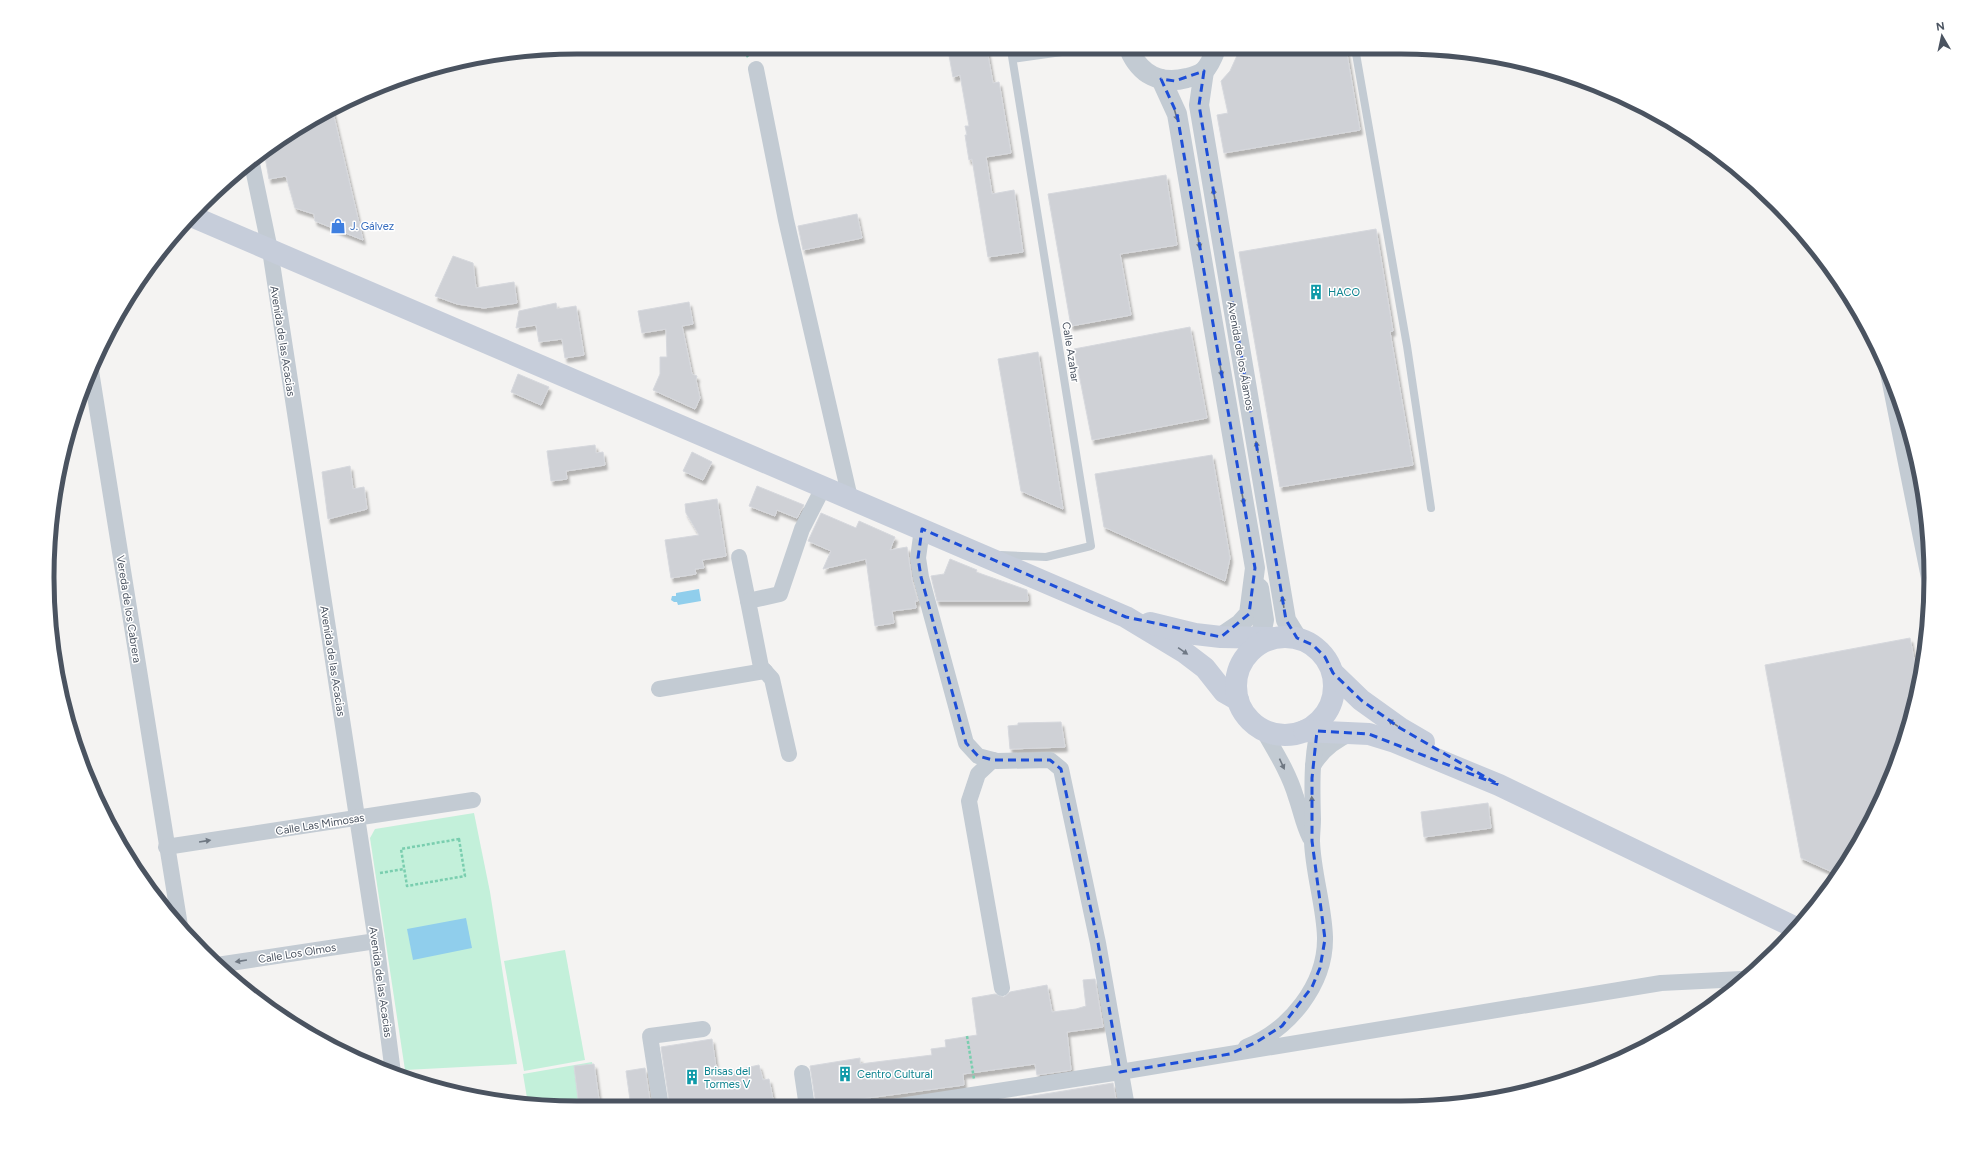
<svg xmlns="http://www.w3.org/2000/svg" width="1978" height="1155" font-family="Figtree,sans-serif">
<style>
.green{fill:#c3f0da}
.water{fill:#90ceec}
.building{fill:#cfd1d6;stroke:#d6d8dd;filter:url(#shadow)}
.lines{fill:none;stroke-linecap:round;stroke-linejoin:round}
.path{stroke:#7aceaf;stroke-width:2.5;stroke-dasharray:3 2;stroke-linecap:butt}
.service{stroke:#c3cbd3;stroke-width:8}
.minor{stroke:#c3cbd3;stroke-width:16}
.tertiary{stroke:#c3cbd3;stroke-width:20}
.secondary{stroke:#c6cdda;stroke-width:22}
.oneway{fill:#6e7782}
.oneway2{fill:#6f7885}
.marked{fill:none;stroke:#1d4ed8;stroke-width:3;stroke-dasharray:8 5;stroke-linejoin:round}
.labels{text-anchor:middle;stroke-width:3;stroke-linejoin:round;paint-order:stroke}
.shop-label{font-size:11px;fill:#366cbe;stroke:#fff;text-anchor:start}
.culture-label{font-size:11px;fill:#0d838f;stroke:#fff;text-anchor:start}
.street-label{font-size:11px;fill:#4a5360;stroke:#fff}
.rim{fill:none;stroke:#4a5360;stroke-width:5}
</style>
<defs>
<filter id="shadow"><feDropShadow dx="2.5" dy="4.5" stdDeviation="1" flood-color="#0004"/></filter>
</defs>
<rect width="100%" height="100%" fill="#f4f3f2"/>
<g class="green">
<polygon points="474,813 490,892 517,1064 405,1070 370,838 375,829"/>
<polygon points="565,950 585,1060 524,1071 504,961"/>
<polygon points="592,1062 600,1107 543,1107 528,1104 523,1074"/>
</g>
<g class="water">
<polygon points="699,589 701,601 678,605 677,602 674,602 671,600 672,596 676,596 676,593"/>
<polygon points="466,918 472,948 413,960 407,929"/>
</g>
<g class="building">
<polygon points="1346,48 1360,130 1224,153 1217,115 1228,113 1221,81 1230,71 1240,49"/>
<polygon points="948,50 987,50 993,83 999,82 1011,153 986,157 992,194 1014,190 1023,252 988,257 972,159 969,160 965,135 967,135 965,126 969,126 960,75 953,77"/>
<polygon points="332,108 363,240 315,221 314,214 295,208 286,176 269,179 264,151"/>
<polygon points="1166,175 1177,245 1120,254 1131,315 1071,326 1048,194"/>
<polygon points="857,214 862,238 803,250 798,226"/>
<polygon points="1376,229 1393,331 1390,332 1413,465 1280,487 1239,252"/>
<polygon points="453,256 473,263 476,288 514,282 517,303 484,308 457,304 435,296"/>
<polygon points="689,302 693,324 682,326 692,374 697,376 696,380 700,398 695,409 653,390 660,374 660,357 667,357 666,329 642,333 638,311"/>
<polygon points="556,303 557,309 576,306 584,355 565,358 562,339 539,342 536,325 516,328 519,311"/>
<polygon points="1190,327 1207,418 1092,440 1074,349"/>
<polygon points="1038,352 1063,509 1021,491 998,359"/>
<polygon points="518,374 549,387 541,405 511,392"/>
<polygon points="595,445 596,453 603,452 605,465 566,471 567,479 551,481 547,451"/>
<polygon points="692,452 712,462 703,480 683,471"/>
<polygon points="1212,455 1230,558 1225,581 1104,527 1095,474"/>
<polygon points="350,466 353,489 364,487 367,509 328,519 322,472"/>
<polygon points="757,486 804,505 797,518 777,510 775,516 749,506"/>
<polygon points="717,499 726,556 702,560 704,568 695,569 696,574 671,578 665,540 699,535 686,513 685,504"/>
<polygon points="821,513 856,528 859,521 895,537 890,550 907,547 912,580 918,601 915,601 916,608 892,611 894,623 875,626 866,559 823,569 831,551 808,541"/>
<polygon points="950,559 977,570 976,572 1027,590 1028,601 937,601 931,576 944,574"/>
<polygon points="1910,638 1919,686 1891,780 1839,875 1801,858 1765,665"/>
<polygon points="1061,722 1065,747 1010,749 1008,726 1018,725 1018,723"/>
<polygon points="1488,803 1491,828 1424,837 1421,812"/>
<polygon points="1095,979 1103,1027 1067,1032 1071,1070 1037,1075 1035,1064 963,1074 964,1085 816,1105 810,1066 860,1058 860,1064 932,1055 931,1049 946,1047 945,1040 977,1035 972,998 995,994 1004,997 1010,992 1047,985 1052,1012 1076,1009 1086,1006 1083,980"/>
<polygon points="712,1039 717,1074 759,1065 763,1080 769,1079 773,1099 732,1107 670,1107 661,1047"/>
<polygon points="594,1064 600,1107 579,1107 574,1066"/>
<polygon points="645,1068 651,1107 631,1107 626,1071"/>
<polygon points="1113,1083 1116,1100 1103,1102 1105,1107 1002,1107 1002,1101"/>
</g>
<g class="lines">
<g class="path">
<polyline points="744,51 748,57"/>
<polygon points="459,839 465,876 407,886 401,849"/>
<polyline points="380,873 404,869"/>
<polyline points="967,1036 974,1079"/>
</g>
<g class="service">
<polyline points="1355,48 1407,346 1431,508"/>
<polyline points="1013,59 1083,49"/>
<polyline points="1001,555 1046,557 1091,546 1011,50"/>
</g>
<g class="minor">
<polyline points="756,69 786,220 850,498"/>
<polyline points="251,159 270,250 376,941 393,1073"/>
<polyline points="1887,368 1930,583"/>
<polyline points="91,371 180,926"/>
<polyline points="922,529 918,558 921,577 966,743 978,756 997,761 1050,760 1061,769 1098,943 1127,1107"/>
<polyline points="739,557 748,601"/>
<polyline points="659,689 765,671"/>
<path d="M1263 730C1275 751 1289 773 1296 797 1301 811 1303 824 1310 838"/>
<polyline points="789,754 772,679 761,667 748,601 780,594 802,529 824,486"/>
<polyline points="993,760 978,774 969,801 1002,988"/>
<path d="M1313 766C1322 750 1336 740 1352 733"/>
<polyline points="166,847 473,800"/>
<polyline points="217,965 376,941"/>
<path d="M1246 1047C1289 1030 1326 985 1325 937 1324 905 1313 873 1312 841 1312 834 1313 826 1313 819 1312 786 1311 752 1321 720"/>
<polyline points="802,1073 807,1107"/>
<polyline points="661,1107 650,1036 703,1029"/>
<polyline points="894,1107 1120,1072 1661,983 1742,979"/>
</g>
<g class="tertiary">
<path d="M1129 49C1140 75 1160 85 1187 78 1192 77 1200 74 1204 71 1210 65 1213 57 1216 49"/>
<polyline points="1204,71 1199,105 1286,620 1297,638"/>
<polyline points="1161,79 1177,114 1255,568 1249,614 1240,624 1221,637"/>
<polyline points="1259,588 1264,620 1259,644"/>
</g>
<g class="secondary">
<polyline points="191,216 1126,617 1184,652 1205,668 1224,692 1238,700"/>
<polyline points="1150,623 1195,634 1221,637 1271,638"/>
<circle cx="1285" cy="686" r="49"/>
<polyline points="1333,673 1361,700 1400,728 1424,742"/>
<polyline points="1304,731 1369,734 1395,742 1499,785 1796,928"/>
</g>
</g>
<defs><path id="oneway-solid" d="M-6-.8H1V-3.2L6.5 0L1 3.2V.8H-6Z"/></defs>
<g class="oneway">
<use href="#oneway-solid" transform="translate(1176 115) rotate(74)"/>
<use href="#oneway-solid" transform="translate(1214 194) rotate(-100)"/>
<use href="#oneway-solid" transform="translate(1199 243) rotate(80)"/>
<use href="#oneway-solid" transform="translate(1221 371) rotate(80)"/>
<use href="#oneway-solid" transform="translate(1257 447) rotate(-100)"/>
<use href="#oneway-solid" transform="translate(1243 499) rotate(80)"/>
<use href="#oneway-solid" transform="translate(1283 602) rotate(-99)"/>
<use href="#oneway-solid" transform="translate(1282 764) rotate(65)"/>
<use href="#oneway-solid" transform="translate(1312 802) rotate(-93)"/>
<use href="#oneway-solid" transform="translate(205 841) rotate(-9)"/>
<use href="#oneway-solid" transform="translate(241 961) rotate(171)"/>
</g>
<g class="oneway2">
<use href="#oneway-solid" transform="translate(1183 651) rotate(35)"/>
<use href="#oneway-solid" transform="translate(1393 723) rotate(-145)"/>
</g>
<path class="marked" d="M1204 71 1199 105 1286 620 1297 638 1313 645 1325 657 1333 673 1361 700 1400 728 1499 785 1369 734 1317 731 1312 778V841L1325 939 1320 968 1312 987 1282 1026 1255 1043 1230 1054 1120 1072 1098 943 1061 769 1050 760H993L978 756 966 743 921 577 918 558 922 529 1126 617 1221 637 1249 614 1255 568 1177 114 1161 79 1175 81Z"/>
<defs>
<g id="shop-bare" transform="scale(1.2)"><path d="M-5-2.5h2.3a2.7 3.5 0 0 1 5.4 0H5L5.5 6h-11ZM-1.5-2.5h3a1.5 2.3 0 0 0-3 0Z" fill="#3f7fe0" stroke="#fff" stroke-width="2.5" paint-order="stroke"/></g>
<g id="building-bare" transform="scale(1.2)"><path d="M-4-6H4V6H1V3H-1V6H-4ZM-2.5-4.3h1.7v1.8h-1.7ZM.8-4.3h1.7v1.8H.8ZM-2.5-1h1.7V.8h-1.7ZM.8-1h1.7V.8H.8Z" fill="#0f9aa8" stroke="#fff" stroke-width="2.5" paint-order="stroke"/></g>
</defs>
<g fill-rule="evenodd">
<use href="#shop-bare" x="338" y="226"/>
<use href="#building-bare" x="1316" y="292"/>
<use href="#building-bare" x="845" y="1074"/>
<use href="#building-bare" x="692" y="1077"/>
</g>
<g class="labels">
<g class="shop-label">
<text x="350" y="230">J. Gálvez</text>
</g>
<g class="culture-label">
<text x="1328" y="296">HACO</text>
<text x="704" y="1075">Brisas del<tspan x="704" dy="13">Tormes V</tspan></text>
<text x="857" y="1078">Centro Cultural</text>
</g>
<g class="street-label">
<text transform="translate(283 341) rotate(81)" y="4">Avenida de las Acacias</text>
<text transform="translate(1071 352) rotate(81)" y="4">Calle Azahar</text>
<text transform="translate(1241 356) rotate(80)" y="4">Avenida de los Álamos</text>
<text transform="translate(129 609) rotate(81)" y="4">Vereda de los Cabrera</text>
<text transform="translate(333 661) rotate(81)" y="4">Avenida de las Acacias</text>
<text transform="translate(320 824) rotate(-9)" y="4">Calle Las Mimosas</text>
<text transform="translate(297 953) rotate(-9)" y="4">Calle Los Olmos</text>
<text transform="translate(381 982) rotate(82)" y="4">Avenida de las Acacias</text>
</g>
</g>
<path d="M0 0H1978V1155H0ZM577 54H1401A523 523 0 0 1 1924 577V578A523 523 0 0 1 1401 1101H577A523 523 0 0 1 54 578V577A523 523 0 0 1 577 54Z" fill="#fff" fill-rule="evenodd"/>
<path class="rim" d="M577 54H1401A523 523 0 0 1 1924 577V578A523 523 0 0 1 1401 1101H577A523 523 0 0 1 54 578V577A523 523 0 0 1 577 54Z"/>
<g transform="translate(1942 36) rotate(351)" stroke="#ffffff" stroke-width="3" paint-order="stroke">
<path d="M0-3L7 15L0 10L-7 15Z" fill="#4a5360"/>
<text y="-6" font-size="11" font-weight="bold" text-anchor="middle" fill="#4a5360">N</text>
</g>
</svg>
